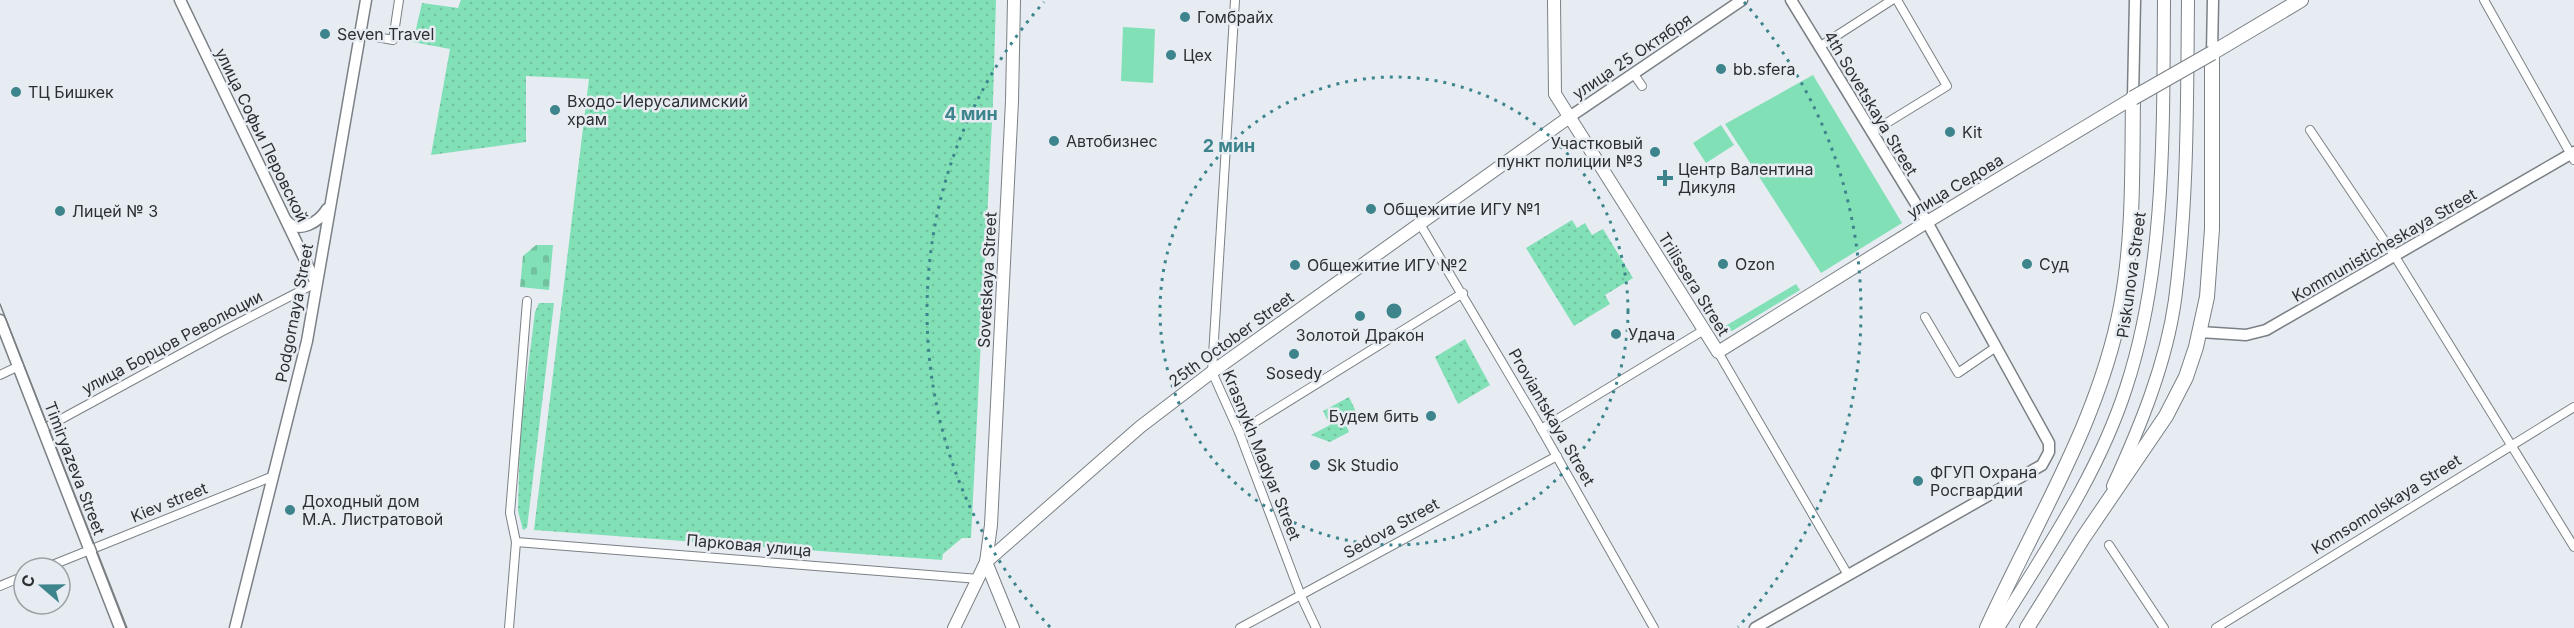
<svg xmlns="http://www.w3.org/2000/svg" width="2574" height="628" font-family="Inter,sans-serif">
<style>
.green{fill:#82e0b7}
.cemetery{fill:url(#cemetery-stones)}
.park{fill:url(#park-dots)}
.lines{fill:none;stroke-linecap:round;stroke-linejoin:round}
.minor-casing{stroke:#7a8085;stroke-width:10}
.tertiary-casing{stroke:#7a8085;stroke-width:13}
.secondary-casing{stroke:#7a8085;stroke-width:14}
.primary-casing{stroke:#7a8085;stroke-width:16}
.minor{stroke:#fff;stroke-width:8}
.tertiary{stroke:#fff;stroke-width:10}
.secondary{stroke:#fff;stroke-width:12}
.primary{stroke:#fff;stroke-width:14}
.tram{stroke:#7b7f83;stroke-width:1.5}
.primary-bridge-casing{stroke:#7a8085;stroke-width:16;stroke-linecap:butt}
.primary-bridge{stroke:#fff;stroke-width:14}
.ring{fill:none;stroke:#3d848d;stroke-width:3;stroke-dasharray:3 6}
.poi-dot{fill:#3d848d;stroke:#e6ecf2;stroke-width:2}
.labels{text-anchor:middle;stroke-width:5;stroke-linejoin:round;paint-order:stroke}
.poi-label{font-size:16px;fill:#2d3032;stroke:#e6ecf2;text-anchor:start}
.street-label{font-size:16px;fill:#2d3032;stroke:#e6ecf2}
.centre{fill:#3d848d;stroke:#e6ecf2;stroke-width:3}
.ring-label{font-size:18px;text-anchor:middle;font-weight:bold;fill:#3d848d;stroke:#e6ecf2;stroke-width:5;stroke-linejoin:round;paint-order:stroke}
</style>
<defs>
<pattern id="cemetery-stones" width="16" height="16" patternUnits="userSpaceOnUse" patternTransform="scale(1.5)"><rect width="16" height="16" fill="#82e0b7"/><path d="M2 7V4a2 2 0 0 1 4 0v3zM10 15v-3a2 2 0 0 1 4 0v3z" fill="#71c09e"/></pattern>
<pattern id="park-dots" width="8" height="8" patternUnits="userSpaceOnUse" patternTransform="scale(1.5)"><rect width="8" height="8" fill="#82e0b7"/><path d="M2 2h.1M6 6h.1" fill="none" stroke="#71c09e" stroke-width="1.8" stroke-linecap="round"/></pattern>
</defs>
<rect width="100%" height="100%" fill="#e6ecf2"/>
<g class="green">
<polygon points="1123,27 1155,29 1153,83 1121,81"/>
<polygon points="1813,75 1902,223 1821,273 1725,124"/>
<polygon points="1721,125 1734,145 1706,163 1693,143"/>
<polygon points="1796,284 1800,290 1732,331 1717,331"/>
</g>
<polygon class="cemetery" points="536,245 553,245 549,290 520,287 523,256"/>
<g class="park">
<polygon points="461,0 996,0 993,101 971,538 962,538 943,554 942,560 534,530 589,79 526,76 526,142 431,155 450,49 413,42 422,3 458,8"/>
<polygon points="1572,220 1577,228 1585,223 1592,235 1603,229 1633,278 1605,295 1610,304 1574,326 1526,248"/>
<polygon points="539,303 554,303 527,528 523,530 518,511 520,432 535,312"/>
<polygon points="1465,339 1490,385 1458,404 1435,357"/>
<polygon points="1349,397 1358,416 1345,423 1349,432 1330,442 1311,435 1330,425 1323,411"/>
</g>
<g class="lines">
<g class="minor-casing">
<g id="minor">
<polyline points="1235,0 1212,372 1239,432 1301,596 1316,628"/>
<polyline points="2484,0 2574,160"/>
<polyline points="360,34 393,40 399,0"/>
<polyline points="1819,47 1892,0"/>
<polyline points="1633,73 1642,86"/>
<polyline points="2310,130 2394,255 2574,547"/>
<polyline points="1872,132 1947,86 1897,0"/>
<polyline points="1420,224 1535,418 1654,628"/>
<polyline points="1925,317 1958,373 1996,347"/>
<polyline points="1718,352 1848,575"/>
<polyline points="0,375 19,366"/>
<polyline points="43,429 221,332 316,283"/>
<polyline points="1541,429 1704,330"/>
<polyline points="1239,432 1463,293"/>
<polyline points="516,542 979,579"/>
<polyline points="2109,545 2164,628"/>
<polyline points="45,568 271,477"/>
<polyline points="0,586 24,576"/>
<polyline points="509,628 516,542 510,513 527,301"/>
<polyline points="1240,628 1557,456"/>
<polyline points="2216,628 2574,407"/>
</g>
</g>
<g class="tertiary-casing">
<g id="tertiary">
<polyline points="180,0 316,283"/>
<polyline points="2212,53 2213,0"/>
<polyline points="2133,98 2135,0"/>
<polyline points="1568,118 1742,0"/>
<path d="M286 220C298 235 319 222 327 209"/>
<polyline points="0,320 120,628"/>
<polyline points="2200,332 2246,335 2266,330 2574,152"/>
<polyline points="235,628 307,341 366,0"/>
<polyline points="1755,628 2042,465 2049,452 2049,443 1927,222 1791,0"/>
</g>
</g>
<g class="secondary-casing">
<g id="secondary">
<polyline points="1554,0 1555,94 1718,352 1927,222 2133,98"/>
<path d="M2113 486C2140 427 2166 364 2175 300 2188 201 2187 100 2188 0"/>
<polyline points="954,628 986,562 1140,427 1212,372 1568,118"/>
<polyline points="1013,628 986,562 991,525 1012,101 1014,0"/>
<path d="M1998 628C2045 551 2098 475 2126 388 2166 267 2163 127 2164 0"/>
</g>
</g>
<g class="primary-casing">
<g id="primary">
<path d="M1987 628C2035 522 2099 422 2121 306 2134 238 2132 167 2133 98"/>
<polyline points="2027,628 2083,538 2166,416 2186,377 2196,347 2207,297 2212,229 2212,53 2301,0"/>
</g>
</g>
<use href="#minor" class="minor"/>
<use href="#tertiary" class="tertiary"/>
<use href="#secondary" class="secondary"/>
<use href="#primary" class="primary"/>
<polyline class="tram" points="0,304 127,628"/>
<g class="primary-bridge-casing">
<polyline id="primary-bridge" points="2133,98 2212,53"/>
</g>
<use href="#primary-bridge" class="primary-bridge"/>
</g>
<g class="ring">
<circle cx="1394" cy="311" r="234"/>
<path d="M1050 627A467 467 0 0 1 1044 2M1744 2A467 467 0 0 1 1738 627"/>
</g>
<g class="poi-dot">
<circle cx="1185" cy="17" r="6"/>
<circle cx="325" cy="34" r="6"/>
<circle cx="1171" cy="55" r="6"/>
<circle cx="1721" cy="69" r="6"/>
<circle cx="16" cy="92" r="6"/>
<circle cx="555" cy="110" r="6"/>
<circle cx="1950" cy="132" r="6"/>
<circle cx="1054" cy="141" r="6"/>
<circle cx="1655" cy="152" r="6"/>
<path d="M1662 169h6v6h6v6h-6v6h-6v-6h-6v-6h6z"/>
<circle cx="1371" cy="209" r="6"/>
<circle cx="60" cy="211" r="6"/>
<circle cx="1723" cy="264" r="6"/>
<circle cx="2027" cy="264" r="6"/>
<circle cx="1295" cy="265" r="6"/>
<circle cx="1360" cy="316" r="6"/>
<circle cx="1616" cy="334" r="6"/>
<circle cx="1294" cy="354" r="6"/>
<circle cx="1431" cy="416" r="6"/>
<circle cx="1315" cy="465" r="6"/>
<circle cx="1918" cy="481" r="6"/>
<circle cx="290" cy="510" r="6"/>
</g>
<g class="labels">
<g class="poi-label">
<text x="1197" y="23">Гомбрайх</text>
<text x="337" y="40">Seven Travel</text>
<text x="1183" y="61">Цех</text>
<text x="1733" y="75">bb.sfera</text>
<text x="28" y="98">ТЦ Бишкек</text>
<text x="567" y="107">Входо-Иерусалимский<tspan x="567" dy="18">храм</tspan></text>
<text x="1962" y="138">Kit</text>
<text x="1066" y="147">Автобизнес</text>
<text x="1643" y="149" text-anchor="end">Участковый<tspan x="1643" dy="18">пункт полиции №3</tspan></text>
<text x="1678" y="175">Центр Валентина<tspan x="1678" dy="18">Дикуля</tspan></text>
<text x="1383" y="215">Общежитие ИГУ №1</text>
<text x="72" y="217">Лицей № 3</text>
<text x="1735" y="270">Ozon</text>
<text x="2039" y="270">Суд</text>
<text x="1307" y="271">Общежитие ИГУ №2</text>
<text x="1628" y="340">Удача</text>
<text x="1360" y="341" text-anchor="middle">Золотой Дракон</text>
<text x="1294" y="379" text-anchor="middle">Sosedy</text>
<text x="1419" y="422" text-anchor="end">Будем бить</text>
<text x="1327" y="471">Sk Studio</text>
<text x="1930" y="478">ФГУП Охрана<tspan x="1930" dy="18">Росгвардии</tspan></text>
<text x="302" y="507">Доходный дом<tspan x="302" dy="18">М.А. Листратовой</tspan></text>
</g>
<g class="street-label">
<text transform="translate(1632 56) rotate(-34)" y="6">улица 25 Октября</text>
<text transform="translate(1871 103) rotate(59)" y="6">4th Sovetskaya Street</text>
<text transform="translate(262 135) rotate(64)" y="6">улица Софьи Перовской</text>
<text transform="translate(1955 186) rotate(-31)" y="6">улица Седова</text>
<text transform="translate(2384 245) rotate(-30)" y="6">Kommunisticheskaya Street</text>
<text transform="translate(2131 275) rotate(-82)" y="6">Piskunova Street</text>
<text transform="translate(987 280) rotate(-87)" y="6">Sovetskaya Street</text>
<text transform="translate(1694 284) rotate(58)" y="6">Trilissera Street</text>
<text transform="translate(294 313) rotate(-79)" y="6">Podgornaya Street</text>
<text transform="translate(1231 339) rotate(-36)" y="6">25th October Street</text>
<text transform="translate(172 342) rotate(-28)" y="6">улица Борцов Революции</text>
<text transform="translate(1552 417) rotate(60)" y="6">Proviantskaya Street</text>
<text transform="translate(1262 455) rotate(68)" y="6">Krasnykh Madyar Street</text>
<text transform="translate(75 468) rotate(69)" y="6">Timiryazeva Street</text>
<text transform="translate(169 502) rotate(-22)" y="6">Kiev street</text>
<text transform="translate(2386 504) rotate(-32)" y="6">Komsomolskaya Street</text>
<text transform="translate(1391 528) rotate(-29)" y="6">Sedova Street</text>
<text transform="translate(749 545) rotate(5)" y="6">Парковая улица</text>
</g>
</g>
<circle cx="1394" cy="311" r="9" class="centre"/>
<g class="ring-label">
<text x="971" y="120">4 мин</text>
<text x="1229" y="152">2 мин</text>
</g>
<g transform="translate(42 586) rotate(290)"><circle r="28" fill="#e6ecf2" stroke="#9ca1a5" stroke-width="1.5"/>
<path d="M0-4.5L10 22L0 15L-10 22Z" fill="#3d848d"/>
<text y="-9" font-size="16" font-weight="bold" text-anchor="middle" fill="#2d3032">С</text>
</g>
</svg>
